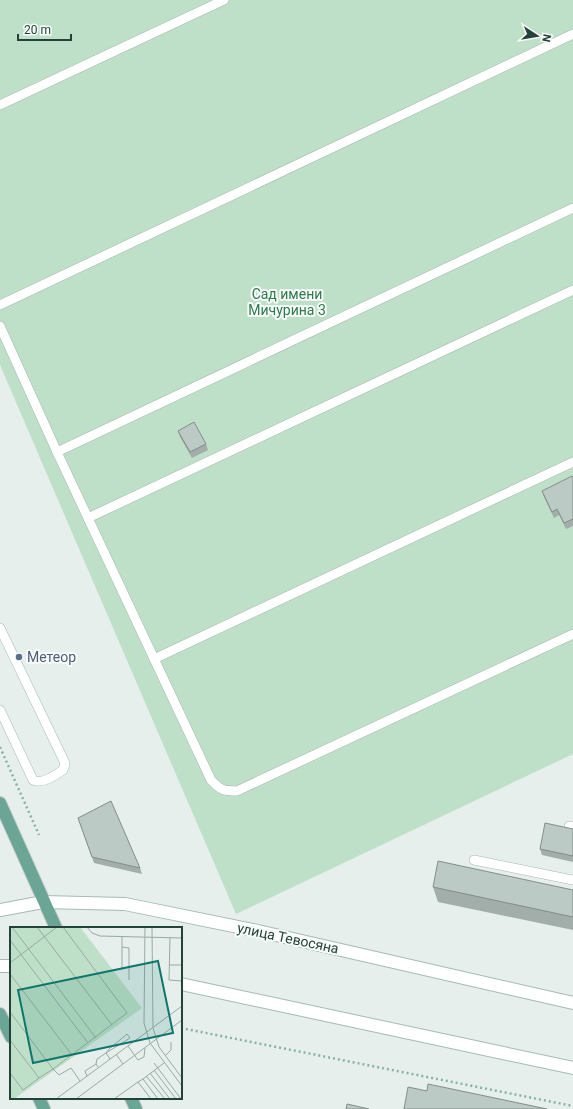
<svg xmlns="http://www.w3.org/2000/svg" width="573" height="1109" font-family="Roboto,sans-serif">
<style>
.green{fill:#bfe0c8}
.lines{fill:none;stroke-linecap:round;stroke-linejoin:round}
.lane-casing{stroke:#a8b8b2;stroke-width:10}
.secondary-casing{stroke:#a4bbb3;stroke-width:14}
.primary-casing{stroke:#c2cac8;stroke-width:14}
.path{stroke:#86b3a5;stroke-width:2.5;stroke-dasharray:2 3;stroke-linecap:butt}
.lane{stroke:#fff;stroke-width:9}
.secondary{stroke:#fff;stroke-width:12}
.primary{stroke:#6aa596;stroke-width:12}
.wall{fill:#a1aea9}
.building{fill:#bbcac4;stroke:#838d89}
.service-dot{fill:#5c6f8a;stroke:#f7fbf9;stroke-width:1.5}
.labels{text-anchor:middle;stroke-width:4;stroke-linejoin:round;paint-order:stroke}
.park-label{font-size:14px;fill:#2d7a4b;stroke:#f7fbf9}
.service-label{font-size:14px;fill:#4e5e75;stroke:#f7fbf9;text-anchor:start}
.street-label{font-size:14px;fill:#24423a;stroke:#f7fbf9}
.inset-road{fill:none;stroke:#98aaa4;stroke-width:1}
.view{fill:#0f766e;fill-opacity:0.15;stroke:#0f766e;stroke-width:2}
.inset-edge{fill:none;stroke:#24423a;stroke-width:2}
</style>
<rect width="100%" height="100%" fill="#e6efeb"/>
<polygon class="green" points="0,0 573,0 573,754 236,914 0,365"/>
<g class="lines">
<g class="lane-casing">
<g id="lane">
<polyline points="0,105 224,0"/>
<polyline points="0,305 573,34"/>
<path d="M0 326 57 452 211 780C220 790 224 791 237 791L573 634"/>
<polyline points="57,452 573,208"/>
<polyline points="88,518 573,290"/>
<path d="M0 628 64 761 65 764 63 770C56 775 41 785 33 780L0 710"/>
<polyline points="154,659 573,462"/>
<polyline points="569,826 573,827"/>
<polyline points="474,860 573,880"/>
</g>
</g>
<g class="secondary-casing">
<g id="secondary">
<polyline points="0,910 43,902 125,904 258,931 573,1003"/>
<polyline points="0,966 11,966"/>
<polyline points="181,984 573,1068"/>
</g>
</g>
<g class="primary-casing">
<g id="primary">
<polyline points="0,803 56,928"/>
<polyline points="0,1014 11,1037"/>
<polyline points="39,1098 44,1109"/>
<polyline points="131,1098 136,1109"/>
</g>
</g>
<g class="path">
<polyline points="0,747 39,835"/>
<polyline points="181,1028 573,1106"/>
</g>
<use href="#lane" class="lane"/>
<use href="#secondary" class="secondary"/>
<use href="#primary" class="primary"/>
</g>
<g class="wall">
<polygon points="178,431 206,444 208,450 192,458 180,437"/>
<polygon points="573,478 573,526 566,529 559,515 554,518 544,497 542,491"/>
<polygon points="78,818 140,868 142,874 94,863"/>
<polygon points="573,829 573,862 542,855 540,849"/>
<polygon points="433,887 573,890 573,930 438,902"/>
</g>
<g class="building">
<polygon points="194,422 206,444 190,452 178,431"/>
<polygon points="572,476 573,478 573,519 564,523 557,509 552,512 542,491"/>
<polygon points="111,801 140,868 92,857 78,818"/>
<polygon points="545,823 573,829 573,856 540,849"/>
<polygon points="438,861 573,890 573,917 433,887"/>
<polygon points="428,1084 547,1109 404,1109 408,1087 427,1091"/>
<polygon points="347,1104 369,1109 346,1109"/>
</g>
<circle class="service-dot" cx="19" cy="657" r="4"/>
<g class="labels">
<g class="park-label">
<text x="287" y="299">Сад имени<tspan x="287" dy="16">Мичурина 3</tspan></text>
</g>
<g class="service-label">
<text x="27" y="662">Метеор</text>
</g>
<g class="street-label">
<text transform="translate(288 938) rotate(12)" y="5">улица Тевосяна</text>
</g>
</g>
<g transform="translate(10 927)">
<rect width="172" height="172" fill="#e6efeb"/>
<path d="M0 0H70L132 81 4 172H0Z" fill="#bfe0c8"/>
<path class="inset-road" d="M2 0 86 111M27 0 102 98M53 0 117 86 43 142 49 148 61 141 70 154M77 0 82 6 90 9 172 11M135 0 134 96 140 116M142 0 143 100M112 9V42M160 11 159 53 172 54M0 13 78 116M112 20 119 21V53M0 36 47 0M159 38H172M0 47 62 128M0 85 43 142 29 151 0 113M143 101 149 120 172 151M117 107 120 111 96 126 99 122ZM140 116 172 159M118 119 128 133 134 130 135 121M106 127 113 137M155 129 161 123V115M144 136 171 172M86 137 87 132 96 126 100 132M144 143 166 172M0 146 13 163 29 151M140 146 160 172M77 149 75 144 86 137 88 140M136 149 155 172M133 152 128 155 141 172M46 172 172 79M66 172 172 93M104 172 128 155M148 172 133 152 154 136"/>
<path class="view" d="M148 34 163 106 23 136 8 63Z"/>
<rect width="172" height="172" class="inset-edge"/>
</g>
<g transform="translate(537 36) rotate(102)" stroke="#f7fbf9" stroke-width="3" paint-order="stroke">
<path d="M0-3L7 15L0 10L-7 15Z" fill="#24423a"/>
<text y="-6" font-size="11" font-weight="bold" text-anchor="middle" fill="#24423a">N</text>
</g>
<path d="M18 34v6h53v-6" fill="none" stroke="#24423a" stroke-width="2"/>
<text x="24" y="34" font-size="12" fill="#24423a" stroke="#f7fbf9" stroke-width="3" paint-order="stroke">20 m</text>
</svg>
